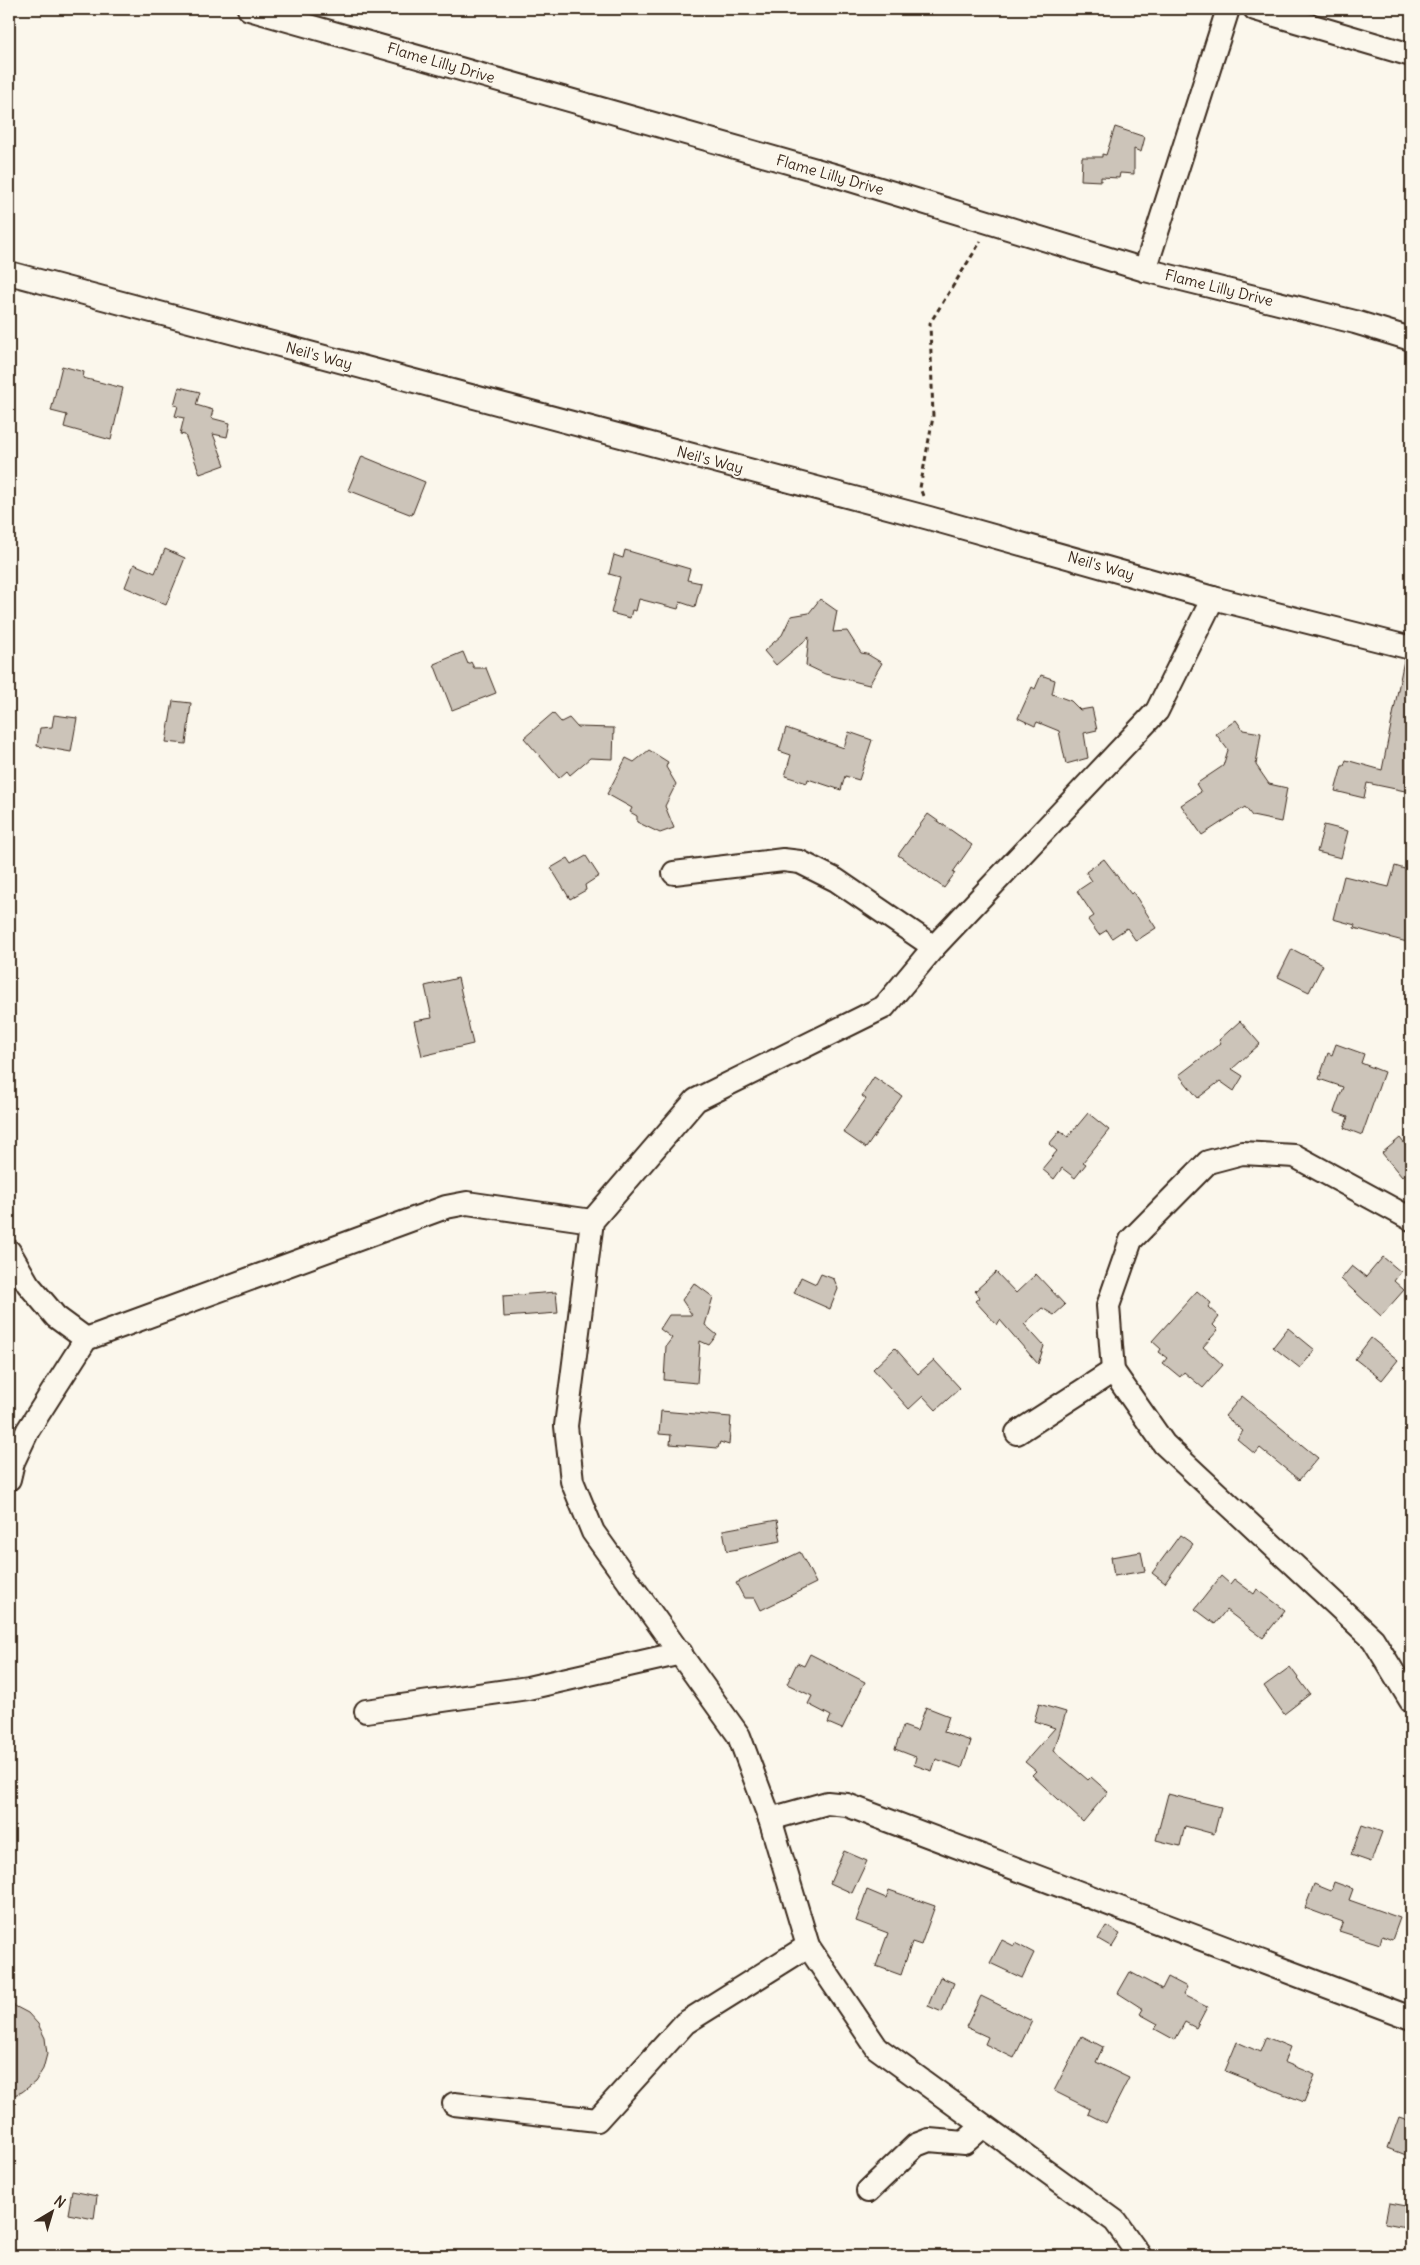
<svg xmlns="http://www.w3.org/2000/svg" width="1420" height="2265" font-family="Delius,sans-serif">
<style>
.building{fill:#ccc4b9;stroke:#3b2a1e}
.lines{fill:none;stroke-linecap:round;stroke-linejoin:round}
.minor-casing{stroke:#3b2a1e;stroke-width:26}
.path{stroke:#3b2a1e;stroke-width:3;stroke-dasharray:5 4;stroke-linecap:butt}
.minor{stroke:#fbf7ec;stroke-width:22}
.labels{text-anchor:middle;stroke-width:4;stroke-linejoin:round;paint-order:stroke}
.street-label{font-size:15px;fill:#3b2a1e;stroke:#fbf7ec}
</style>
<rect width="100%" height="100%" fill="#fbf7ec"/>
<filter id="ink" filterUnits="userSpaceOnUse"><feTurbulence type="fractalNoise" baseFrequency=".02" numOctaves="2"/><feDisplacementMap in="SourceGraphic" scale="10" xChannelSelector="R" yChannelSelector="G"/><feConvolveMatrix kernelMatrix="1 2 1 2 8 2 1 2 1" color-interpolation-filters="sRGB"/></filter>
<g filter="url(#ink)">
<g class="building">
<polygon points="1115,127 1145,137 1141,152 1134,149 1134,174 1120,173 1119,178 1101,177 1101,181 1081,180 1082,157 1102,157 1102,154 1106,155"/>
<polygon points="62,366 84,372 83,378 123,388 111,440 64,427 67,415 51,411"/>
<polygon points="179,387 200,392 196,405 213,410 211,418 230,423 227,437 213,434 225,465 200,474 185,435 180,434 184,418 175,416 178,406 174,405"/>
<polygon points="362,456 425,482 412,515 348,490"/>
<polygon points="165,549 185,558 166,605 125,587 134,564 155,573"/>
<polygon points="625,550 690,569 687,580 701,583 695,607 680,602 678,609 639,599 636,611 632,610 630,618 611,613 620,577 609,574 614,555 623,558"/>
<polygon points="820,599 837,611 833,632 847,631 861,653 867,654 882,663 869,685 825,674 806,665 809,637 776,665 764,651 782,635 791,616 809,613"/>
<polygon points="463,652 468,664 471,662 474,668 486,668 496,693 452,710 434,664"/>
<polygon points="1404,660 1411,661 1411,753 1405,791 1367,783 1364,798 1335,791 1342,766 1344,766 1346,760 1382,770"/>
<polygon points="1041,675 1055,680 1052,694 1071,701 1080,710 1092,708 1097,730 1084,733 1088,758 1066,764 1059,731 1037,722 1035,726 1018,718 1032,687 1035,689"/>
<polygon points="173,701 191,703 186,744 166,742"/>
<polygon points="553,713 561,722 569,718 577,727 614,728 613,759 590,758 570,775 567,771 559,778 524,738"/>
<polygon points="54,715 77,718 71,752 37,746 40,728 52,727"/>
<polygon points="1236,720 1243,730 1261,733 1256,765 1269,784 1287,788 1281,822 1252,816 1245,807 1202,835 1181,805 1201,792 1196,784 1223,766 1228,750 1216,734"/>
<polygon points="786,728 844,748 849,732 872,740 859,780 845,776 841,790 808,779 807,783 785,776 791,755 779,751"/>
<polygon points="649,750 668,762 666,767 676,784 665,806 674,828 660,833 637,822 637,816 630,812 632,808 607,794 626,758 634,762"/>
<polygon points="928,814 972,845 953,872 955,873 944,888 898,855"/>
<polygon points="1324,825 1348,831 1341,858 1317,852"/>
<polygon points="586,856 599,876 585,885 586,890 570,899 551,868 568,858 572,864"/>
<polygon points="1104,859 1131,894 1133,892 1156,928 1136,941 1127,928 1112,938 1107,930 1099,935 1088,920 1094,916 1077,891 1092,881 1086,872"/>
<polygon points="1395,866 1411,871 1411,923 1407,942 1354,928 1355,925 1333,919 1344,876 1389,887"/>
<polygon points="1292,949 1323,965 1309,992 1278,977"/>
<polygon points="458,978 473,1044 422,1056 414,1021 432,1018 425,986"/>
<polygon points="1240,1021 1260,1044 1232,1069 1243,1076 1234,1091 1220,1081 1198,1098 1179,1075 1221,1043 1219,1040"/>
<polygon points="1336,1044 1364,1054 1361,1063 1384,1072 1362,1135 1344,1128 1348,1117 1334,1112 1343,1087 1319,1079 1328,1053 1332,1055"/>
<polygon points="874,1077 902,1096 866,1148 843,1132 866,1099 862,1096"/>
<polygon points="1088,1113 1109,1130 1083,1162 1086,1164 1075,1178 1062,1168 1054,1179 1042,1169 1057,1151 1049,1144 1060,1131 1068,1137"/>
<polygon points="1400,1138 1411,1152 1411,1169 1402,1177 1382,1153"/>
<polygon points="1383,1257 1401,1272 1394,1281 1404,1290 1381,1316 1341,1279 1352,1266 1366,1277"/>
<polygon points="996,1272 1016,1293 1036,1274 1065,1305 1054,1315 1042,1308 1024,1324 1044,1346 1038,1364 1000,1320 997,1325 975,1301 980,1297 975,1291"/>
<polygon points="821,1274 834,1279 838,1289 830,1309 794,1293 801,1277 816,1284"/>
<polygon points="694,1283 713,1297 705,1325 717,1335 709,1345 700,1341 697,1383 664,1380 666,1346 672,1338 660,1329 669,1315 692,1315 682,1300"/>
<polygon points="1197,1291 1211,1303 1208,1307 1219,1317 1213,1325 1218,1330 1203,1347 1223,1365 1203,1388 1184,1372 1180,1377 1163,1363 1167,1358 1159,1352 1161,1349 1152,1341"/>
<polygon points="556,1292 558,1313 504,1317 503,1296"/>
<polygon points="1288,1328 1315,1350 1300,1368 1273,1347"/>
<polygon points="1371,1338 1398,1360 1382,1380 1355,1359"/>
<polygon points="895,1348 918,1374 934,1360 960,1388 936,1410 923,1396 909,1409 873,1369"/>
<polygon points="1242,1396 1318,1458 1299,1480 1260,1448 1255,1454 1237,1439 1243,1431 1225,1416"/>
<polygon points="661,1411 731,1417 729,1445 720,1442 718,1448 670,1444 671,1435 659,1434"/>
<polygon points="777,1520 781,1541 727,1551 723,1530"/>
<polygon points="1180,1535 1193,1544 1165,1583 1152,1573"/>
<polygon points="800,1552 816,1583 761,1610 755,1598 744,1598 736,1583"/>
<polygon points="1141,1552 1145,1571 1114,1576 1111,1557"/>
<polygon points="1221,1576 1230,1584 1234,1579 1254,1594 1257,1589 1285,1610 1263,1638 1226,1610 1215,1624 1195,1609"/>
<polygon points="810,1654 865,1682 842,1729 828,1723 831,1716 808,1704 812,1696 787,1684 797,1663 804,1666"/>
<polygon points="1290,1667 1310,1694 1284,1714 1264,1686"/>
<polygon points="1039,1704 1066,1712 1054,1751 1088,1780 1091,1777 1108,1792 1083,1822 1032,1775 1036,1771 1025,1762 1055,1728 1034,1721"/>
<polygon points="926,1707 949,1716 944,1732 971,1741 962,1768 936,1759 932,1771 914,1765 916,1757 895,1749 903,1726 917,1731"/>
<polygon points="1168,1794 1221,1807 1214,1834 1185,1826 1180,1846 1156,1840"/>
<polygon points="1362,1825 1382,1832 1371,1862 1351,1855"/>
<polygon points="844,1851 867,1861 852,1893 830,1883"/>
<polygon points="1334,1882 1353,1889 1349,1900 1400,1918 1392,1940 1382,1936 1380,1944 1339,1931 1343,1922 1305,1908 1314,1884 1331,1891"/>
<polygon points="867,1890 886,1898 889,1890 935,1906 921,1945 912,1942 901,1975 876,1966 888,1933 856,1921"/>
<polygon points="1106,1926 1120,1934 1112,1947 1098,1939"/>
<polygon points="1002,1940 1014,1946 1015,1943 1034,1953 1022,1978 990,1963"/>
<polygon points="1130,1972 1162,1989 1168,1977 1187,1987 1183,1995 1207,2007 1196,2028 1185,2022 1175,2040 1155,2029 1158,2024 1140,2014 1143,2009 1118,1993"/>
<polygon points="940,1977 954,1983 942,2012 928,2006"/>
<polygon points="981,1996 1032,2021 1014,2058 985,2044 988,2037 966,2027"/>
<polygon points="9,2003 28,2013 38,2024 45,2038 47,2054 43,2069 35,2082 22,2092 9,2097"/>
<polygon points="1082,2036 1103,2047 1096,2062 1129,2078 1106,2123 1088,2114 1090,2109 1054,2091"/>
<polygon points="1266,2037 1290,2047 1284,2062 1315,2075 1304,2102 1225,2071 1237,2042 1260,2052"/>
<polygon points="1399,2117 1411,2121 1411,2157 1388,2148"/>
<polygon points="72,2191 97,2196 94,2219 68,2214"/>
<polygon points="1389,2203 1411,2207 1411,2228 1385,2223"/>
</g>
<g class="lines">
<g class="minor-casing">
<g id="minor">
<polyline points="249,9 844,178 1145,270 1355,322 1411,339"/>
<polyline points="1255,9 1411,55"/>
<polyline points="1145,270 1228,9"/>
<polyline points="9,273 929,518 1213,598 1411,648"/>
<polyline points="674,873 783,860 800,862 836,880 934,947"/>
<polyline points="1411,1219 1295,1156 1242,1153 1208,1162 1131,1240 1108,1306 1113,1371 1164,1444 1373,1639 1411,1701"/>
<polyline points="9,1251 28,1284 56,1317 86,1339"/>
<polyline points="1017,1433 1113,1371"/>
<polyline points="9,1479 13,1462 28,1430 86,1339 446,1207 467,1203 592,1221"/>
<polyline points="366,1711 528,1688 681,1653"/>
<polyline points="770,1819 827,1803 847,1805 1411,2018"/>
<polyline points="454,2104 597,2120 685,2023 808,1946"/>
<polyline points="868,2191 916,2145 929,2140 964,2143 983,2126"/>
<polyline points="1140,2256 1115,2221 877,2048 808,1946 770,1819 739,1736 593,1532 572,1481 566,1426 592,1221 696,1100 884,1007 934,947 1157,711 1213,598"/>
</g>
</g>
<polyline class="path" points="923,496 920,488 933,417 930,323 981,241"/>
<use href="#minor" class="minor"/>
</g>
</g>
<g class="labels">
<g class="street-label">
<text transform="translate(441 63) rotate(16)" y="5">Flame Lilly Drive</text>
<text transform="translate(830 175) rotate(16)" y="5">Flame Lilly Drive</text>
<text transform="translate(1219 288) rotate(14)" y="5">Flame Lilly Drive</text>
<text transform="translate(319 356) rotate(15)" y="5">Neil's Way</text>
<text transform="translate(710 460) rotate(15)" y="5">Neil's Way</text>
<text transform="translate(1101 566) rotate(16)" y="5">Neil's Way</text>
</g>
</g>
<rect width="1420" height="2265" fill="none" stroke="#fbf7ec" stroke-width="30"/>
<rect x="15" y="15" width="1390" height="2235" fill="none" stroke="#3b2a1e" stroke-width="2" filter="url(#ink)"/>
<g transform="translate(52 2212) rotate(38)" stroke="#fbf7ec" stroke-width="4" paint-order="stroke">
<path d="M0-4L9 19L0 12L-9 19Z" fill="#3b2a1e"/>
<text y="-8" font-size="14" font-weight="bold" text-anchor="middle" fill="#3b2a1e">N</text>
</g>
</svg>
